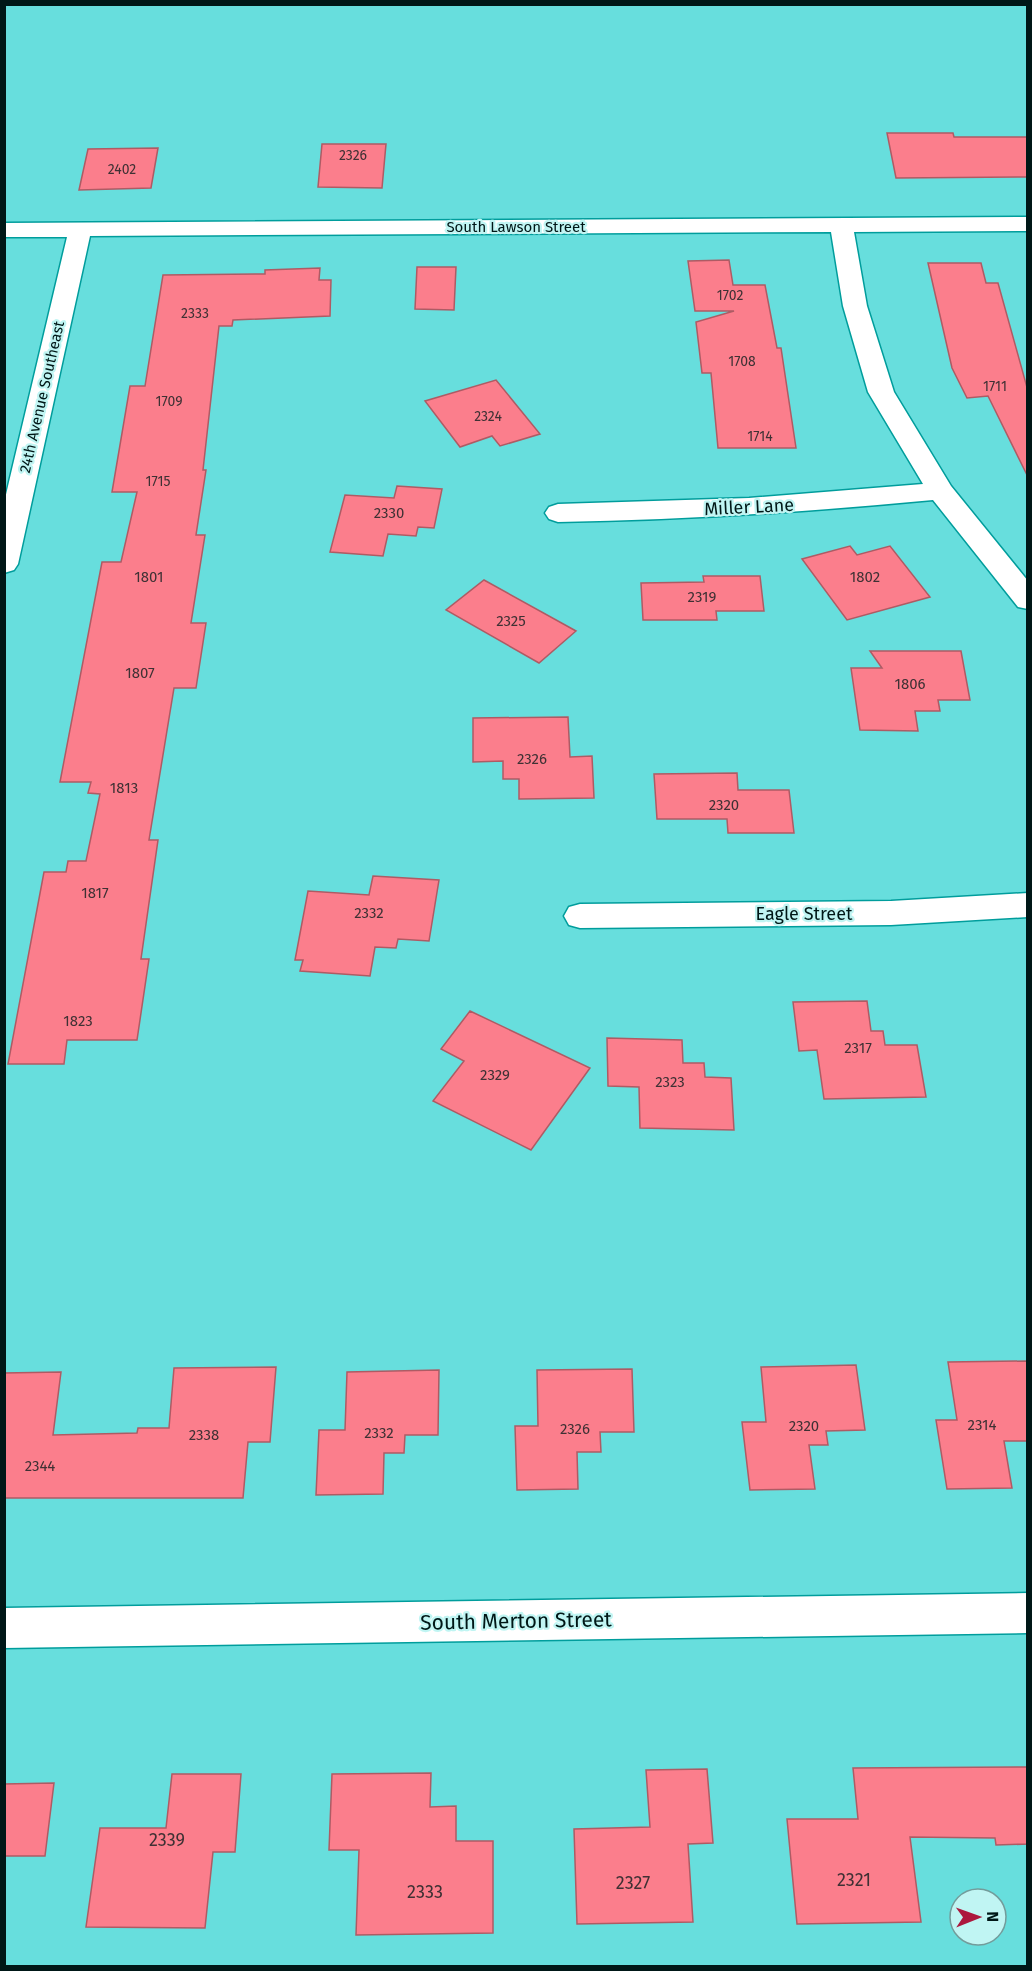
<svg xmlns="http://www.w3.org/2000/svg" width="1032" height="1971" font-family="'Fira Sans',sans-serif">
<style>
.building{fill:#fb7e8c;stroke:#ae5b64;stroke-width:1.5}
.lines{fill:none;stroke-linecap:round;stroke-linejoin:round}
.minor-casing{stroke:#009d9c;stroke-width:3}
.minor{fill:#fff;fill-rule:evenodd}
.labels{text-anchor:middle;stroke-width:4.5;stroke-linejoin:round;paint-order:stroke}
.far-number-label{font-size:14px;fill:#3f3134}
.far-street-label{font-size:15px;fill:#001717;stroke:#c0f5f3}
.number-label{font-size:15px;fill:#3f3134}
.street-label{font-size:18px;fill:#001717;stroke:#c0f5f3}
.near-number-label{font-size:18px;fill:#3f3134}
.near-street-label{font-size:21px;fill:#001717;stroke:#c0f5f3}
</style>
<rect width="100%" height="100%" fill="#67dedd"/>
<g class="building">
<polygon points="887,133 953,133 954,137 1028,137 1028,177 896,178"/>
<polygon points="322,144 386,144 382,188 318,187"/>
<polygon points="158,148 151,188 79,190 88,149"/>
<polygon points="729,260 733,285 765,285 777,348 781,348 796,448 718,448 711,373 702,373 696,322 734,311 695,311 688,261"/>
<polygon points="928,263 981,263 986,283 998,283 1028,391 1028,477 988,396 967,398 952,368"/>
<polygon points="417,267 456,267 454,310 415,309"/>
<polygon points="320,268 319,280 331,280 330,316 233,320 232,326 219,326 203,470 206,470 196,535 205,535 191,623 206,623 196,688 174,688 149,840 158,840 141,959 149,959 137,1040 67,1040 64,1064 8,1064 44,872 66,872 68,861 86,861 100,794 88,793 91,782 60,782 102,562 121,562 137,492 112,492 130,386 145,386 163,275 265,274 265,270"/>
<polygon points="496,380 540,434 500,446 492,436 460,447 425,401"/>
<polygon points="397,486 442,489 434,528 418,527 416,536 388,534 383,556 330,552 345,495 394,498"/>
<polygon points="850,546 857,555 890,546 930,597 847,620 802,559"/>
<polygon points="703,576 760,576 764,611 716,611 717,620 643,620 641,583 704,582"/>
<polygon points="484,580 576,631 539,663 446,610"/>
<polygon points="870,651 961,651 970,700 938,700 940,711 915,711 918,731 860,730 851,668 882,668"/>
<polygon points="568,717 570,757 592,756 594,798 519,799 519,779 503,779 503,761 473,762 473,718"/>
<polygon points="737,773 738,790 789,790 794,833 728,833 727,819 657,819 654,774"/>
<polygon points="373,876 439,880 429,941 398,939 396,948 375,947 370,976 300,971 303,960 295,960 308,891 369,895"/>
<polygon points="867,1001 871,1031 883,1031 885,1045 917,1045 926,1097 824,1099 817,1050 799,1051 793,1002"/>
<polygon points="470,1011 590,1068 531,1150 433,1101 464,1061 441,1049"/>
<polygon points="607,1038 682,1040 683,1063 704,1063 705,1077 731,1078 734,1130 640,1128 639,1087 608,1086"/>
<polygon points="1027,1361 1027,1441 1004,1441 1012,1488 947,1489 936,1420 957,1420 948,1362"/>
<polygon points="856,1365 865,1430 826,1431 828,1445 809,1445 815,1489 750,1490 742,1422 766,1422 761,1367"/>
<polygon points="276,1367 270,1442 248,1442 243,1498 4,1498 4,1373 61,1372 53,1435 137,1433 138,1428 169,1428 174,1368"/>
<polygon points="632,1369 634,1432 600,1432 601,1452 577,1452 578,1489 517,1490 515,1426 538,1426 537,1370"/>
<polygon points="439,1370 438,1435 405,1435 404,1453 384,1453 383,1494 316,1495 319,1430 345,1430 347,1372"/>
<polygon points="1028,1767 1028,1844 996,1845 995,1838 910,1837 921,1922 797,1924 787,1819 858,1819 853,1768"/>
<polygon points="707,1769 713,1843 688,1844 693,1922 577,1924 574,1829 650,1827 646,1770"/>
<polygon points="431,1773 430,1807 456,1806 456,1841 493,1841 493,1933 356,1935 359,1850 329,1850 332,1774"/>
<polygon points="172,1774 241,1774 235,1852 213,1852 205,1928 86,1927 100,1828 166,1828"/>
<polygon points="54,1783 45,1856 4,1856 4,1784"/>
</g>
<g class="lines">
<g class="minor-casing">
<g id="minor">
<path d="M1028 217V231L854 232 867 306 894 392 951 486 1028 581V609L1018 607 933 500C808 512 683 520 558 522L549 519 545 513 549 507 558 504 749 498 923 484 868 392 843 306 831 232 90 236 18 564 14 570 4 573V503L67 237H4V223Z"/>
<polygon points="1028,893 1028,917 891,925 580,928 569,925 564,916 569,907 580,904 891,901"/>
<polygon points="1028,1593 1028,1633 4,1648 4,1608"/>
</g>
</g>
<use href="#minor" class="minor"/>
</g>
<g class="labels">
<g class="far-number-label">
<text x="353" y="160">2326</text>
<text x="122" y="174">2402</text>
<text x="730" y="300">1702</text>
<text x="195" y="318">2333</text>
<text x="742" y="366">1708</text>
<text x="995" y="391">1711</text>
<text x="169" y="406">1709</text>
<text x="488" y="421">2324</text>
<text x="760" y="441">1714</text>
<text x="158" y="486">1715</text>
</g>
<g class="far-street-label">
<text x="516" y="232">South Lawson Street</text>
<text transform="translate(42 397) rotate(-77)" y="5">24th Avenue Southeast</text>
</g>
<g class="number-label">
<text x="389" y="518">2330</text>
<text x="149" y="582">1801</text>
<text x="865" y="582">1802</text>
<text x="702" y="602">2319</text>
<text x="511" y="626">2325</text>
<text x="140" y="678">1807</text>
<text x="910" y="689">1806</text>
<text x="532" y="764">2326</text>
<text x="124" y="793">1813</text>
<text x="724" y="810">2320</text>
<text x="95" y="898">1817</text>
<text x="369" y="918">2332</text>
<text x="78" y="1026">1823</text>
<text x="858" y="1053">2317</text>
<text x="495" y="1080">2329</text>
<text x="670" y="1087">2323</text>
<text x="982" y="1430">2314</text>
<text x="804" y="1431">2320</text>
<text x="575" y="1434">2326</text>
<text x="379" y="1438">2332</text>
<text x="204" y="1440">2338</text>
<text x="40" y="1471">2344</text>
</g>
<g class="street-label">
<text transform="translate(749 507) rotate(-3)" y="6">Miller Lane</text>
<text x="804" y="920">Eagle Street</text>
</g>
<g class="near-number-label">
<text x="167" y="1846">2339</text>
<text x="854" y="1886">2321</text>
<text x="633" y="1889">2327</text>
<text x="425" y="1898">2333</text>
</g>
<g class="near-street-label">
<text transform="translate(516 1621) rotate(-1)" y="7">South Merton Street</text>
</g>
</g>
<rect width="1032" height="1971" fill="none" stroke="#001717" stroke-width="12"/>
<g transform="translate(978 1917) rotate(89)"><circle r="28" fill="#c0f5f3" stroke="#739c9b" stroke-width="1.5"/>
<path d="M0-4.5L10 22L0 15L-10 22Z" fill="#ac173d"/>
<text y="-9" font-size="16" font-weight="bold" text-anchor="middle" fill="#001717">N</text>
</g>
</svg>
